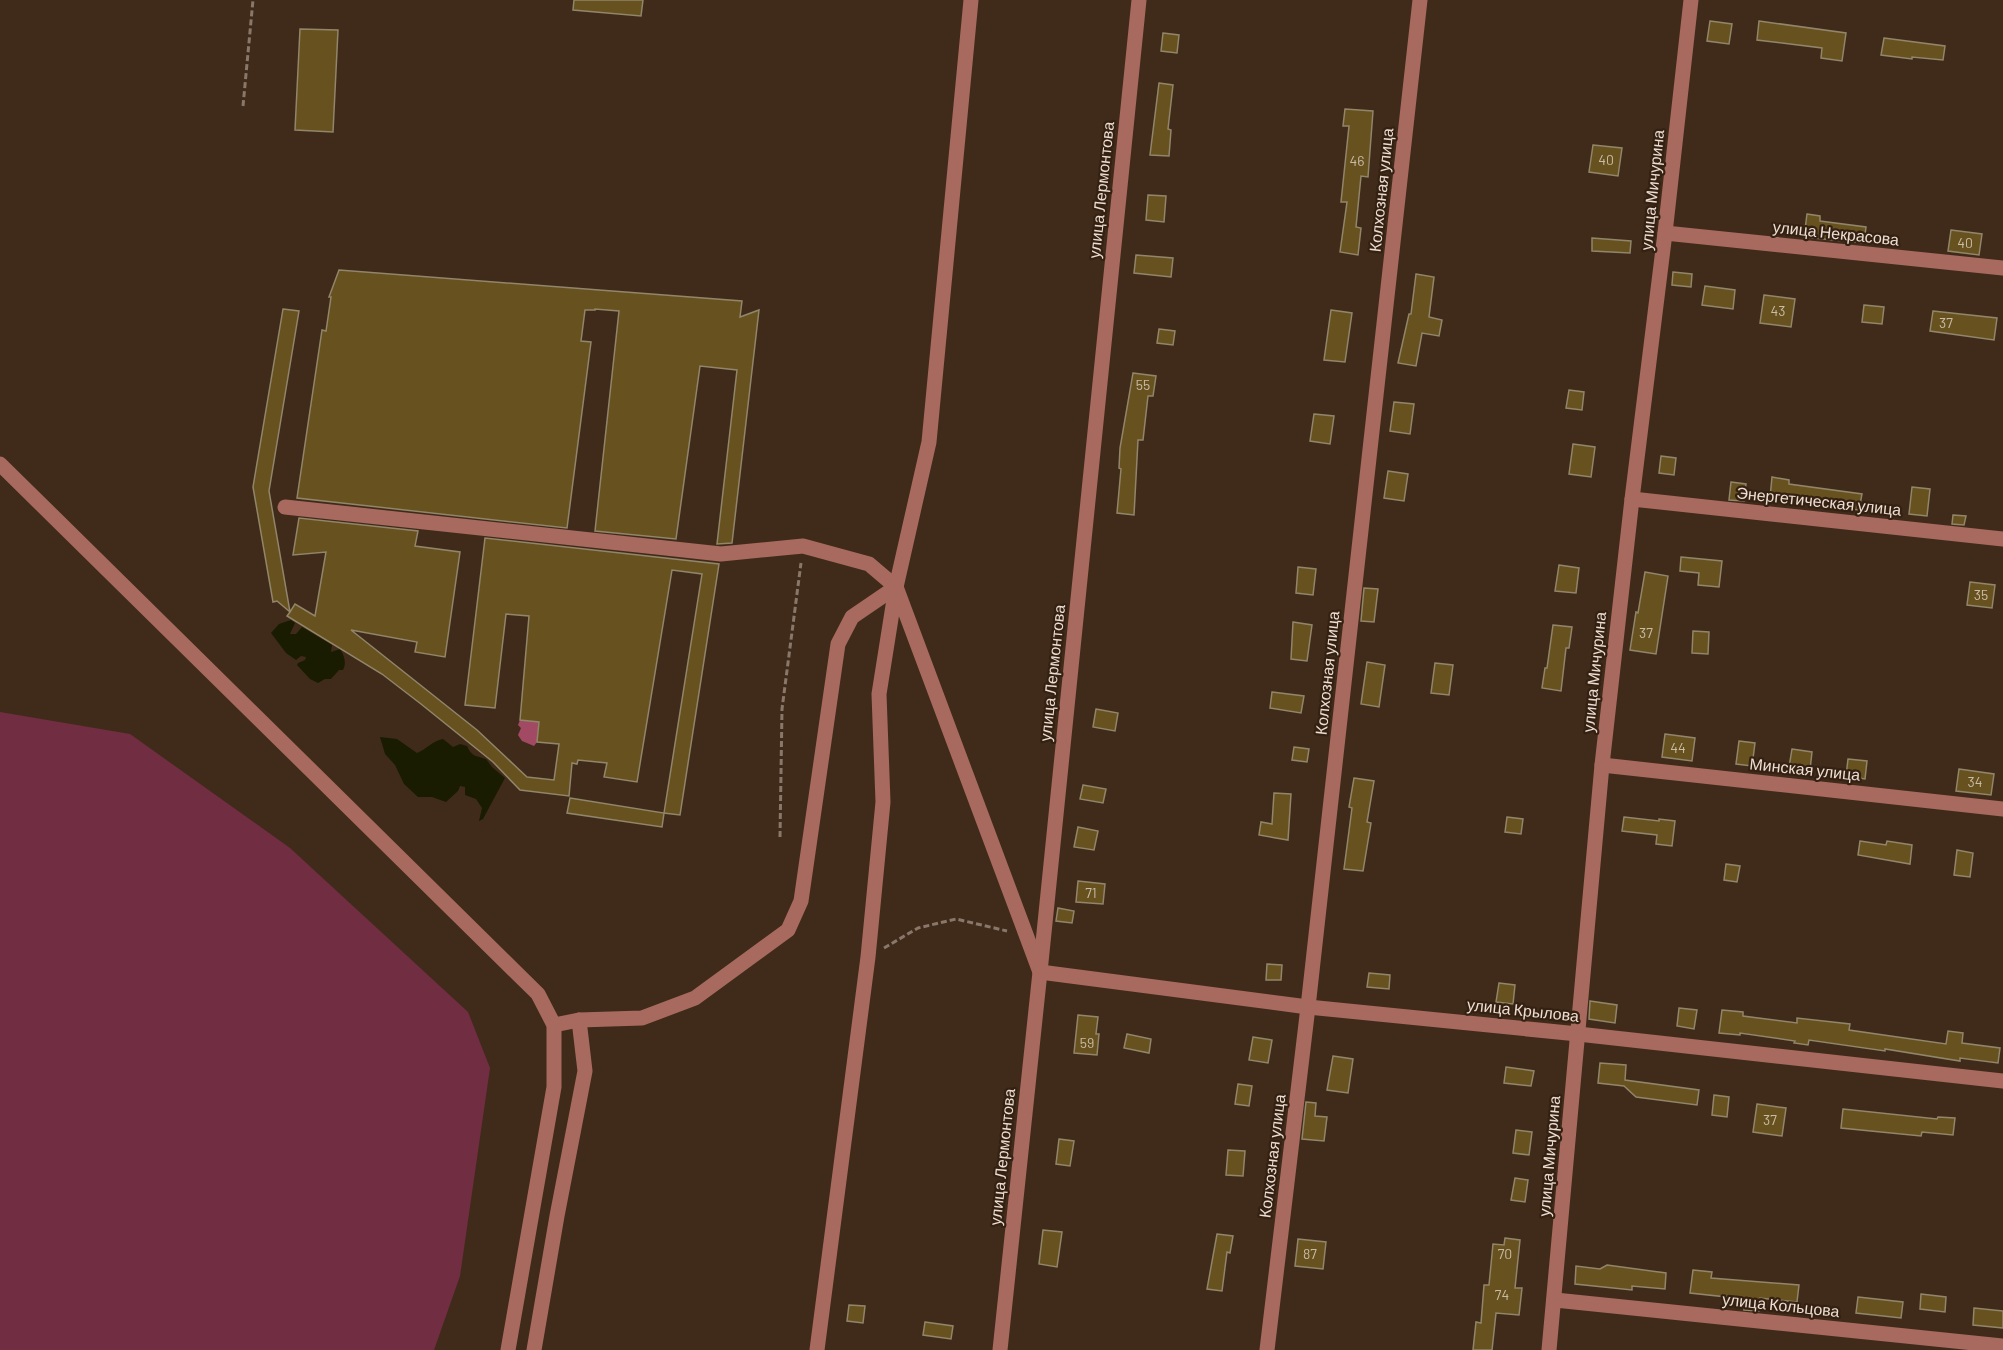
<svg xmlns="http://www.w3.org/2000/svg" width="2003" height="1350" font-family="Barlow,sans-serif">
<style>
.green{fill:#712d42}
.forest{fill:#a24964}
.water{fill:#191c00}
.building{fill:#66511f;stroke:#91856a;stroke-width:1.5}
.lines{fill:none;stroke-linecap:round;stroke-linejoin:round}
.path{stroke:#897769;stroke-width:3;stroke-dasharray:6 3;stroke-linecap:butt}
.minor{stroke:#a86a5f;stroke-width:15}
.labels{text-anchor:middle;stroke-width:4.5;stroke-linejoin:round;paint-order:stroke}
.number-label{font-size:14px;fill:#cabba7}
.street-label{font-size:16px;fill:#ecded4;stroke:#352111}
</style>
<rect width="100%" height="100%" fill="#402b1b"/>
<polygon class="green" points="0,712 130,734 290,848 468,1012 490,1068 460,1276 434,1350 0,1350"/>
<polygon class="forest" points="520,720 539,722 537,742 534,746 522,741 518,735 521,728 518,725"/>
<g class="water">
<path d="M291 620 295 623 290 634H296L302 627 332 645 331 652 340 649C344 655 347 663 343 670H339L331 679H325L318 683 310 679 297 665 298 663 305 660 306 657 301 656 296 660 286 653 271 633 279 624Z"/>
<path d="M380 737 397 739 417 753C427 749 432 741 443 739L453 747 460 744 467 746C471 756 476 756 486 759L492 767 505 778 483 819 479 821 482 808 476 799 465 795V787L460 786 458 791 446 802 432 797H418L404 784 395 765 385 754Z"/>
</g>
<g class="building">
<polygon points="574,0 643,0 641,16 573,10"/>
<polygon points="1710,21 1732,24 1729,44 1707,41"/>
<polygon points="1759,21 1846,33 1842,61 1821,58 1822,48 1757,40"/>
<polygon points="300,29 338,30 333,132 295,130"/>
<polygon points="1163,33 1179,35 1177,53 1161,51"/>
<polygon points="1884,38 1945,46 1943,60 1912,57 1912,59 1881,55"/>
<polygon points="1159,83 1173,85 1168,129 1171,130 1169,156 1150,155"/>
<polygon points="1345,109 1373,111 1368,177 1361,176 1356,227 1361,228 1358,255 1340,252 1347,202 1341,202 1349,126 1343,126"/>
<polygon points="1593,145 1622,148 1618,176 1589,172"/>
<polygon points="1148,195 1166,196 1164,222 1146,220"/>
<polygon points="1807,214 1820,216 1820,221 1866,227 1864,243 1804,237"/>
<polygon points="1951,230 1982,234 1979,255 1948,251"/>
<polygon points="1592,238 1631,241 1630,253 1592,251"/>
<polygon points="1136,255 1173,258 1171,277 1134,273"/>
<polygon points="339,270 742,301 740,317 759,310 732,543 717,544 737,370 700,366 676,539 595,531 619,311 595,309 595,310 585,310 581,341 591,342 567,528 297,498 322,330 326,331 331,297 329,297"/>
<polygon points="1673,272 1692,274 1691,287 1672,285"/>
<polygon points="1416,274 1434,277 1429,317 1442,320 1439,336 1422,333 1416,366 1398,363 1409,314 1411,314"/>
<polygon points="1705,286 1735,290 1733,309 1702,305"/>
<polygon points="1764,295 1795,299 1791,327 1760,323"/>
<polygon points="1864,305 1884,307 1882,324 1862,322"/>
<polygon points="283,309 299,311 269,491 290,612 295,604 315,616 326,552 293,555 299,518 418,531 415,546 460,552 445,657 415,652 417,642 351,630 477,730 527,777 554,780 559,744 537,742 539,722 520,720 529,616 506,614 495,708 465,705 485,538 719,564 680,815 664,813 702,574 672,570 637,782 604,777 607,763 578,760 577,764 572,763 569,796 520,790 493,762 421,704 382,674 287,616 290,612 277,601 273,602 253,487"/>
<polygon points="1331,310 1352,313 1345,362 1324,360"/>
<polygon points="1933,311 1997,318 1994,340 1930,331"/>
<polygon points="1159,329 1175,331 1173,345 1157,343"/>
<polygon points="1133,373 1156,376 1153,396 1148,396 1143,440 1138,440 1134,515 1117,513 1121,469 1119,468 1120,448"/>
<polygon points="1569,390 1584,392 1582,410 1566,408"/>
<polygon points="1394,402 1414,404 1410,434 1390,431"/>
<polygon points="1314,414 1334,416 1330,444 1310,441"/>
<polygon points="1573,444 1595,447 1591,477 1569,474"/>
<polygon points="1661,456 1676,458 1674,475 1659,473"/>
<polygon points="1388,471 1408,474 1404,501 1384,498"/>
<polygon points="1772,477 1789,480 1789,484 1862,494 1859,510 1770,498"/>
<polygon points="1731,482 1746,484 1744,501 1729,500"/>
<polygon points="1912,487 1930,489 1927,516 1909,514"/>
<polygon points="1953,515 1966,516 1964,525 1952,524"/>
<polygon points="1681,557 1722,561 1719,587 1698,585 1699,573 1680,571"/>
<polygon points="1559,565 1579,568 1576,593 1555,591"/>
<polygon points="1298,567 1316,569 1313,595 1296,593"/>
<polygon points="1645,572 1668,576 1656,654 1630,650 1636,612 1638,613"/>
<polygon points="1970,582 1995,585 1992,608 1967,605"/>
<polygon points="1364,588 1378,589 1374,622 1361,621"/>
<polygon points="1293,622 1312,625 1307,661 1291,659"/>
<polygon points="1553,625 1572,627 1569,648 1566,648 1561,691 1542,688 1545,668 1547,668"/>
<polygon points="1693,631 1709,632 1708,654 1692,653"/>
<polygon points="1367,662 1385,665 1379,707 1361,704"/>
<polygon points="1435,663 1453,665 1449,695 1431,693"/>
<polygon points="1272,692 1304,696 1301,713 1270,708"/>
<polygon points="1096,709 1118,713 1115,731 1093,727"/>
<polygon points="1665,734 1695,738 1692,761 1662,757"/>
<polygon points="1739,741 1755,743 1752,766 1736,764"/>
<polygon points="1294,747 1309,749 1307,762 1292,760"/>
<polygon points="1792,749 1812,752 1810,770 1789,767"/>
<polygon points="1848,759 1867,761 1865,779 1846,776"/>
<polygon points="1959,769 1994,774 1991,795 1956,791"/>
<polygon points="1354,778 1374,781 1367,822 1371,823 1363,871 1344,869 1352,808 1349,807"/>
<polygon points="1083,785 1106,789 1103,803 1080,799"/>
<polygon points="1274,793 1291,794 1288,840 1259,835 1261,822 1272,824"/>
<polygon points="570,798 664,813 662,827 567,813"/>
<polygon points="1507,817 1523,819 1521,834 1505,832"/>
<polygon points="1624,817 1659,821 1659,819 1675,821 1672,846 1656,844 1657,835 1622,831"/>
<polygon points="1078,827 1098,831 1094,850 1074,847"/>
<polygon points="1860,841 1886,845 1887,841 1912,845 1910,864 1858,855"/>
<polygon points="1957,850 1973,853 1970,877 1954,875"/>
<polygon points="1726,864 1740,866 1737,882 1724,880"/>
<polygon points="1078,881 1105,884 1103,904 1076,902"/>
<polygon points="1058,908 1074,911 1072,923 1056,921"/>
<polygon points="1267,964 1282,965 1281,980 1266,980"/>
<polygon points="1369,973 1390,975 1389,989 1367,987"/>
<polygon points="1499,983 1515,985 1513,1004 1496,1002"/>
<polygon points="1590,1001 1617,1005 1615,1023 1589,1019"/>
<polygon points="1679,1008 1697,1010 1694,1029 1677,1026"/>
<polygon points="1722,1010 1743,1012 1743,1016 1797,1023 1797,1018 1850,1024 1849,1030 1946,1044 1948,1031 1963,1033 1962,1043 2000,1048 1998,1063 1960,1058 1960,1061 1885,1049 1885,1051 1809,1040 1808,1045 1794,1043 1795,1041 1740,1033 1740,1035 1719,1033"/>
<polygon points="1078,1015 1098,1017 1096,1034 1099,1034 1097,1055 1074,1053"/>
<polygon points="1127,1034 1151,1039 1149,1053 1124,1048"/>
<polygon points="1253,1037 1272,1040 1268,1063 1249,1060"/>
<polygon points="1333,1056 1353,1059 1348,1093 1327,1090"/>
<polygon points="1600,1063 1626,1065 1625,1080 1699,1090 1697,1105 1636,1097 1624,1086 1598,1083"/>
<polygon points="1506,1067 1534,1071 1531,1086 1504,1083"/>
<polygon points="1238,1084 1252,1086 1249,1106 1235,1104"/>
<polygon points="1714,1095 1729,1097 1727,1117 1712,1115"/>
<polygon points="1306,1102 1316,1103 1315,1116 1327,1117 1324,1141 1302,1139"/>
<polygon points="1757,1104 1786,1108 1782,1136 1753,1132"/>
<polygon points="1843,1109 1937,1119 1938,1117 1955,1118 1953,1135 1922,1132 1921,1136 1841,1128"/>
<polygon points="1516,1130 1532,1132 1529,1155 1513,1153"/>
<polygon points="1059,1139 1074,1141 1070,1166 1056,1164"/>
<polygon points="1228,1150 1245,1151 1243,1176 1226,1175"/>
<polygon points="1515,1178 1528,1180 1525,1202 1511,1200"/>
<polygon points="1043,1230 1062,1232 1057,1267 1039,1264"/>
<polygon points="1217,1234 1233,1236 1230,1253 1227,1252 1222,1291 1207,1289"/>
<polygon points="1505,1238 1520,1240 1515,1288 1522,1288 1519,1315 1496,1313 1492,1350 1473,1350 1476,1322 1481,1323 1484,1285 1489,1285 1493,1244 1504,1245"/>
<polygon points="1298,1239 1326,1242 1323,1269 1295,1266"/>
<polygon points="1607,1265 1666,1273 1665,1289 1632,1286 1632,1290 1575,1284 1576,1266 1600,1269"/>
<polygon points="1693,1270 1712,1272 1711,1278 1799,1285 1797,1302 1760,1298 1759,1311 1744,1310 1745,1299 1690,1293"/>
<polygon points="1921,1294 1946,1297 1945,1312 1920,1309"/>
<polygon points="1858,1297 1903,1302 1901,1318 1856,1313"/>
<polygon points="849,1305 865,1306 863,1323 847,1321"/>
<polygon points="1974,1308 2003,1311 2003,1328 1973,1325"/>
<polygon points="925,1322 953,1326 951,1339 923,1335"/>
</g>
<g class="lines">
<g class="path">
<polyline points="243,106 253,0"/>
<polyline points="780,837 782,709 801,563"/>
<polyline points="884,948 918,928 956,919 1007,931"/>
</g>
<g class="minor">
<polyline points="1665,233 2003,268"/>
<polyline points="0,464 538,994 554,1025 554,1087 508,1350"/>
<polyline points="1632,499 2003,539"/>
<polyline points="285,507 721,554 803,546 869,564 896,587 1040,972 1308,1007 1578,1034 2003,1081"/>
<polyline points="1602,765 2003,809"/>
<polyline points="554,1025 579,1020 642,1018 695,998 788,930 801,901 838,644 852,617 896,587"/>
<polyline points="1555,1300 2003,1346"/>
<polyline points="534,1350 557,1216 585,1071 579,1020"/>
<polyline points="817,1350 868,957 883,802 879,694 896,587 929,442 971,0"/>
<polyline points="1000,1350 1040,972 1139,0"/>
<polyline points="1267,1350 1308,1007 1420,0"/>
<polyline points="1549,1350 1602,765 1632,499 1665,233 1691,0"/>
</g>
</g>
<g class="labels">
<g class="number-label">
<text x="1606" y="165">40</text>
<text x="1357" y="166">46</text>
<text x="1965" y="248">40</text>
<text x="1778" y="316">43</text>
<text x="1946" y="328">37</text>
<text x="1143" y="390">55</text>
<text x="1981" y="600">35</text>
<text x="1646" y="638">37</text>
<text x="1678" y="753">44</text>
<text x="1975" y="787">34</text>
<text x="1091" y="898">71</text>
<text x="1087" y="1048">59</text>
<text x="1770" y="1125">37</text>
<text x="1310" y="1259">87</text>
<text x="1505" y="1259">70</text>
<text x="1502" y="1300">74</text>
</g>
<g class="street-label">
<text transform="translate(1101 190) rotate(-84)" y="6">улица Лермонтова</text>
<text transform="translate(1381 190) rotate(-84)" y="6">Колхозная улица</text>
<text transform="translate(1652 190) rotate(-84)" y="6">улица Мичурина</text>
<text transform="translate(1836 233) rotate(6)" y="6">улица Некрасова</text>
<text transform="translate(1819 501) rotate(6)" y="6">Энергетическая улица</text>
<text transform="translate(1594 672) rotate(-84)" y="6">улица Мичурина</text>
<text transform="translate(1052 673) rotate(-84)" y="6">улица Лермонтова</text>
<text transform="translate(1327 673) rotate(-84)" y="6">Колхозная улица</text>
<text transform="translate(1805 769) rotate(6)" y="6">Минская улица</text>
<text transform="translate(1523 1010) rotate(6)" y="6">улица Крылова</text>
<text transform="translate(1272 1156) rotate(-83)" y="6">Колхозная улица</text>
<text transform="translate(1549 1156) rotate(-85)" y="6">улица Мичурина</text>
<text transform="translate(1002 1157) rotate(-84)" y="6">улица Лермонтова</text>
<text transform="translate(1781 1305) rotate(6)" y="6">улица Кольцова</text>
</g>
</g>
</svg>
